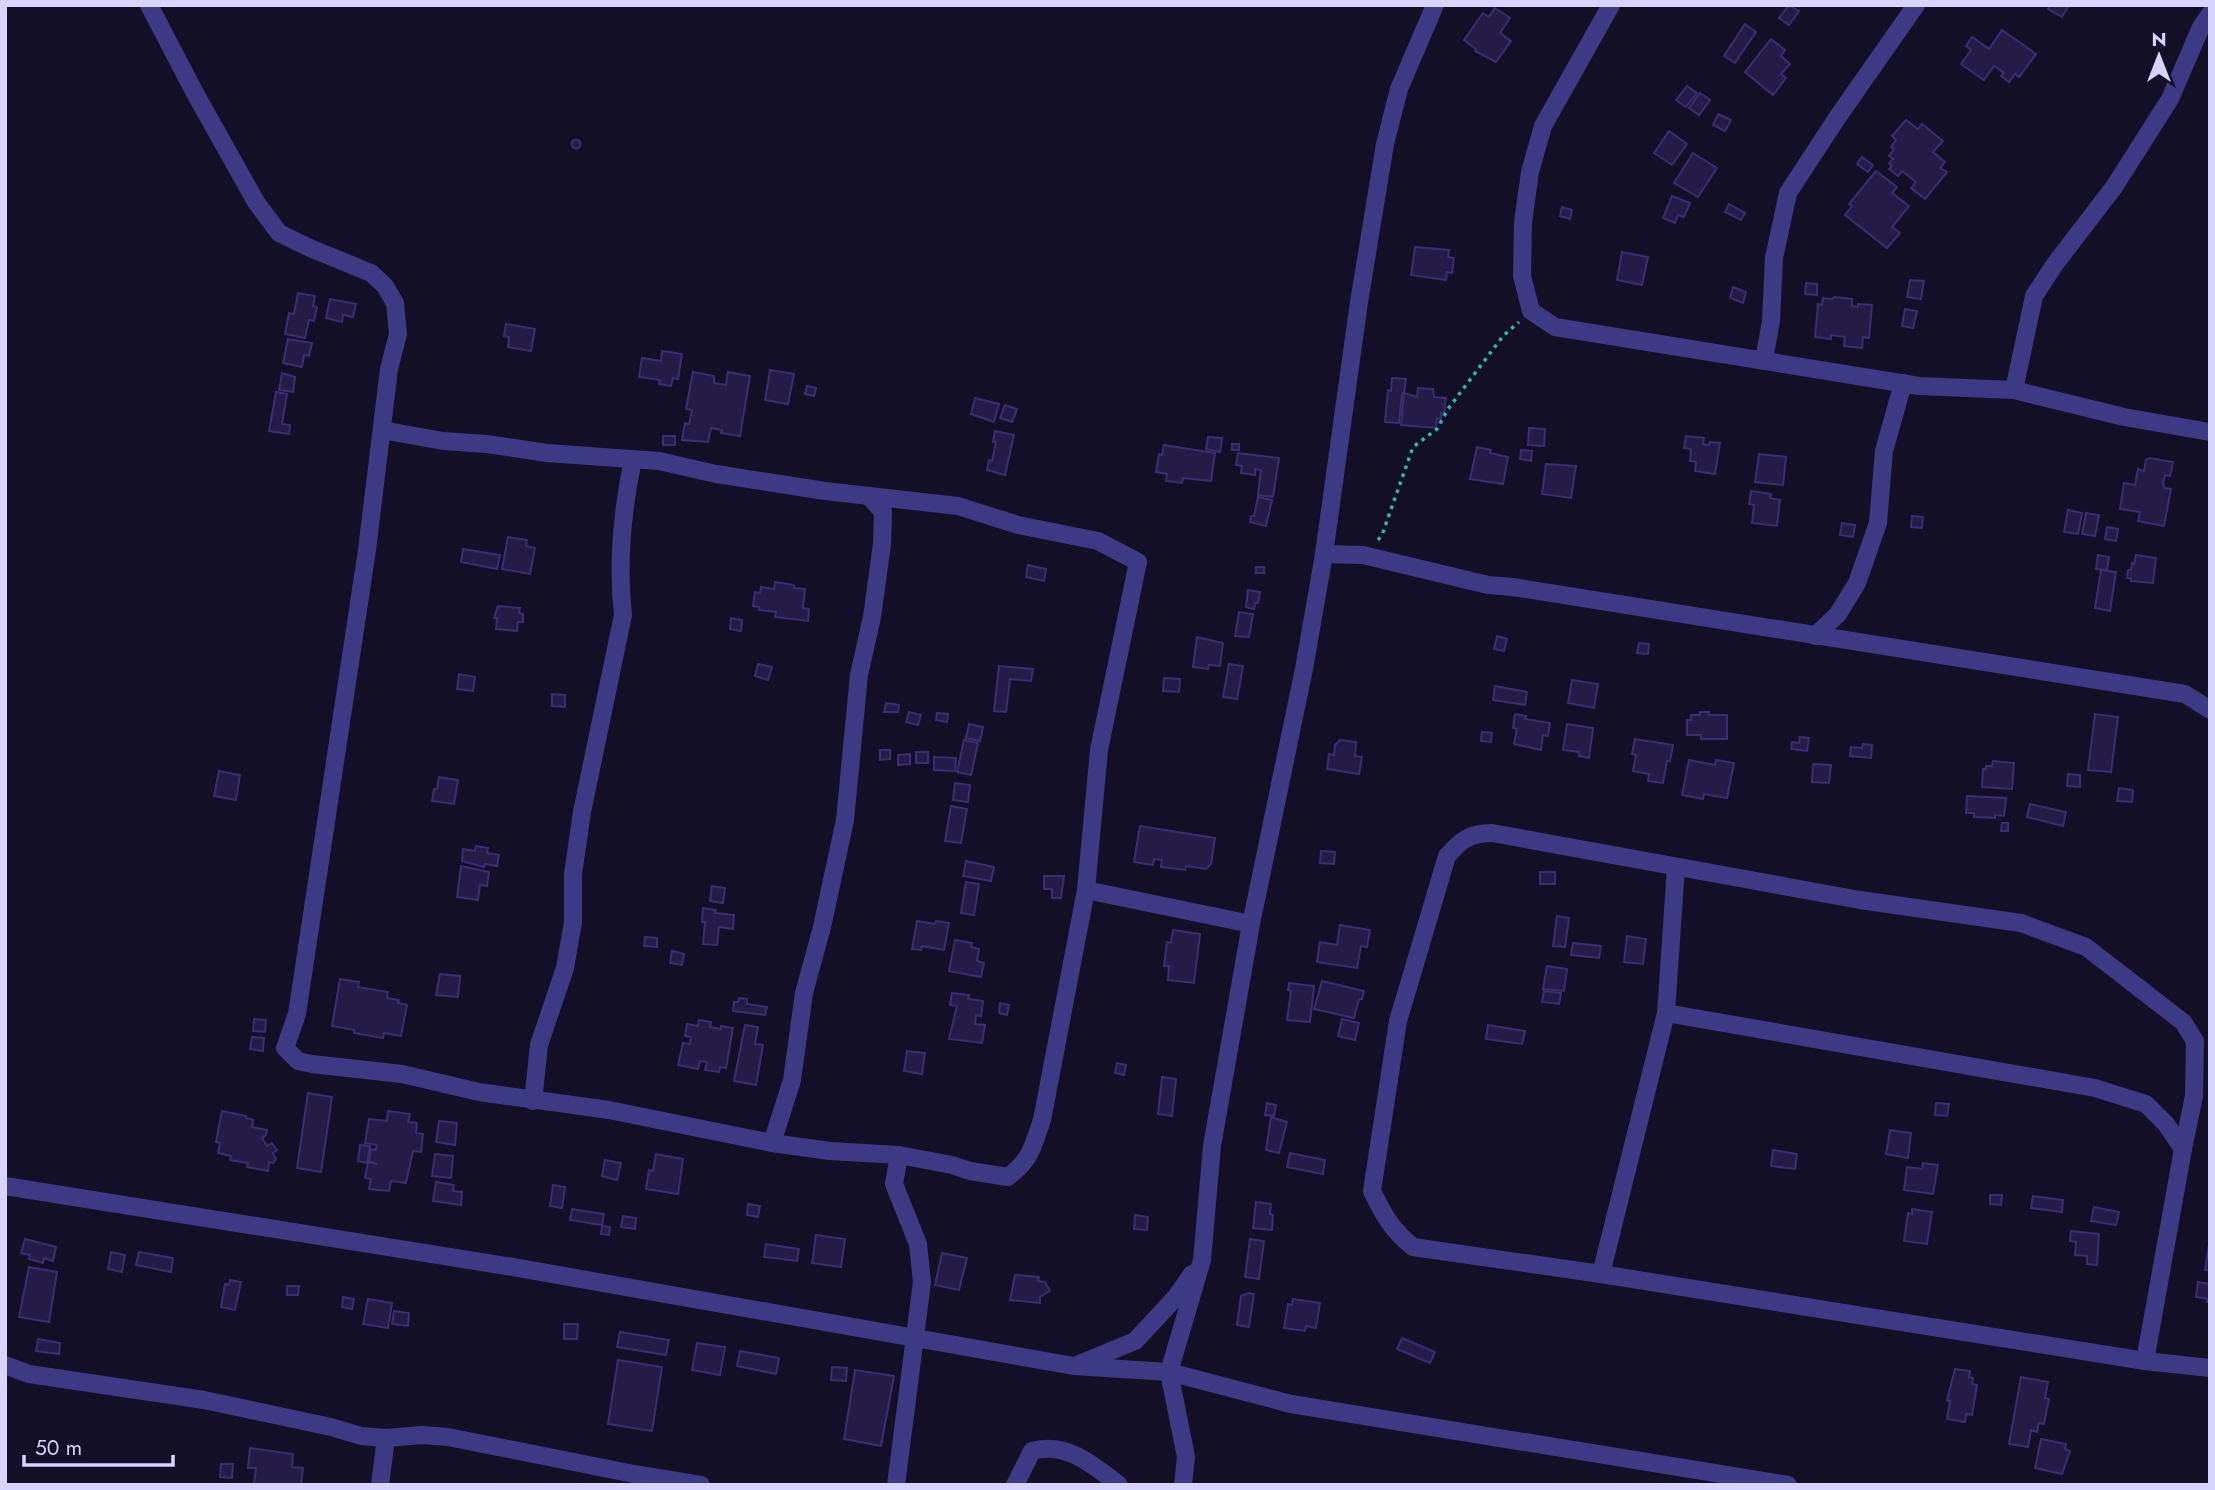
<svg xmlns="http://www.w3.org/2000/svg" width="2215" height="1490" font-family="Jost,sans-serif">
<style>
.building{fill:#241b47;stroke:#3b2d73;stroke-width:2}
.lines{fill:none;stroke-linecap:round;stroke-linejoin:round}
.path{stroke:#2fb8b0;stroke-width:3.5;stroke-dasharray:3.5 5;stroke-linecap:butt}
.street{stroke:#3d3a85;stroke-width:18}
</style>
<rect width="100%" height="100%" fill="#130f26"/>
<g class="building">
<polygon points="1789,5 1799,11 1789,25 1779,18"/>
<polygon points="2050,5 2069,5 2062,17 2048,9"/>
<polygon points="1495,8 1510,18 1500,33 1511,41 1496,62 1475,51 1476,49 1464,40 1483,13 1489,17"/>
<polygon points="1745,24 1756,32 1735,63 1724,56"/>
<polygon points="2002,30 2036,54 2019,77 2015,74 2009,82 2001,76 2004,73 1994,66 1984,80 1961,64 1971,50 1966,46 1972,37 1989,49"/>
<polygon points="1771,39 1785,50 1781,56 1790,64 1781,74 1786,78 1773,95 1745,72"/>
<polygon points="1687,86 1697,93 1686,107 1676,100"/>
<polygon points="1700,93 1710,100 1699,115 1689,108"/>
<polygon points="1718,114 1731,120 1725,131 1713,125"/>
<polygon points="1906,120 1918,129 1922,124 1943,141 1933,152 1945,162 1940,168 1947,172 1925,199 1911,188 1916,182 1902,171 1898,176 1889,169 1892,166 1889,163 1893,159 1889,156 1894,149 1891,147 1896,140 1892,136"/>
<polygon points="1669,131 1687,144 1672,165 1654,153"/>
<circle cx="576" cy="144" r="4.5"/>
<polygon points="1693,153 1717,168 1698,197 1674,183"/>
<polygon points="1862,157 1873,165 1868,172 1857,164"/>
<polygon points="1876,171 1897,187 1892,193 1909,206 1892,227 1900,233 1887,248 1845,215 1852,206 1849,204"/>
<polygon points="1672,196 1690,203 1684,217 1678,215 1675,223 1663,218"/>
<polygon points="1729,204 1745,213 1741,220 1725,212"/>
<polygon points="1562,207 1572,210 1570,219 1560,216"/>
<polygon points="1415,247 1449,250 1448,257 1454,258 1452,273 1447,272 1446,280 1411,275"/>
<polygon points="1622,252 1648,257 1642,285 1617,280"/>
<polygon points="1910,280 1924,281 1921,299 1907,297"/>
<polygon points="1806,283 1817,284 1817,295 1805,294"/>
<polygon points="1733,287 1746,292 1743,303 1730,298"/>
<polygon points="298,293 315,296 313,306 317,307 314,321 309,320 305,338 285,334 289,313 294,314"/>
<polygon points="1834,297 1852,299 1852,306 1858,307 1858,304 1872,305 1869,338 1863,337 1862,348 1844,346 1845,337 1831,335 1831,339 1815,337 1818,304 1822,305 1823,298 1832,299"/>
<polygon points="330,299 356,304 353,317 343,315 342,322 326,318"/>
<polygon points="1905,309 1917,311 1913,328 1902,326"/>
<polygon points="506,324 535,329 531,351 508,347 509,337 504,336"/>
<polygon points="288,339 312,343 309,356 304,355 302,367 283,363"/>
<polygon points="662,351 682,354 678,379 673,378 671,386 659,384 660,380 639,377 642,358 661,361"/>
<polygon points="770,370 794,374 788,404 765,400"/>
<polygon points="693,372 714,376 714,383 726,385 728,372 750,376 740,436 721,433 722,430 711,428 708,442 682,440 685,423 689,424 692,410 686,409"/>
<polygon points="282,373 295,377 293,392 279,390"/>
<polygon points="1392,378 1406,379 1404,393 1402,393 1399,423 1385,422 1388,390 1391,391"/>
<polygon points="807,386 816,388 814,396 805,394"/>
<polygon points="1418,388 1433,389 1434,397 1446,398 1444,414 1441,413 1441,419 1437,418 1436,428 1401,425 1404,393 1417,397"/>
<polygon points="276,392 287,394 282,424 290,425 289,434 269,431"/>
<polygon points="975,398 999,404 994,422 971,414"/>
<polygon points="1005,405 1017,409 1012,422 1000,418"/>
<polygon points="1529,428 1545,429 1544,446 1528,445"/>
<polygon points="995,431 1014,435 1005,475 987,470 989,460 992,461 996,442 993,442"/>
<rect x="663" y="436" width="12" height="9"/>
<polygon points="1686,436 1704,438 1703,444 1709,445 1710,442 1720,443 1715,474 1695,471 1696,462 1690,461 1691,449 1684,448"/>
<polygon points="1208,437 1222,438 1220,452 1206,449"/>
<rect x="1232" y="444" width="7" height="6"/>
<polygon points="1164,445 1215,453 1211,481 1183,478 1182,483 1166,481 1167,474 1156,472 1159,454 1162,455"/>
<polygon points="1477,447 1491,450 1490,453 1508,457 1503,484 1470,479"/>
<polygon points="1521,450 1532,451 1531,461 1520,459"/>
<polygon points="1238,453 1279,458 1273,497 1258,495 1261,470 1255,469 1255,475 1241,473 1242,466 1236,465"/>
<polygon points="1759,454 1786,457 1783,485 1755,482"/>
<polygon points="2150,458 2173,462 2170,476 2165,475 2163,484 2165,488 2171,489 2164,526 2138,521 2140,512 2120,509 2124,483 2135,485 2138,469 2144,471 2146,460"/>
<polygon points="1546,464 1576,466 1571,498 1542,494"/>
<polygon points="1751,491 1771,494 1770,498 1780,500 1777,526 1752,523 1754,505 1749,504"/>
<polygon points="1258,497 1272,500 1266,526 1250,522 1251,516 1254,516"/>
<polygon points="2068,510 2082,513 2078,534 2064,532"/>
<polygon points="2086,513 2099,515 2095,536 2082,534"/>
<polygon points="1912,516 1923,517 1922,528 1911,527"/>
<polygon points="1842,523 1855,525 1853,537 1840,535"/>
<polygon points="2107,527 2118,529 2116,541 2105,539"/>
<polygon points="508,537 527,540 526,546 535,548 530,574 502,569"/>
<polygon points="463,549 500,555 497,569 461,562"/>
<polygon points="2098,555 2109,557 2107,570 2096,569"/>
<polygon points="2136,555 2156,558 2153,583 2131,581 2131,578 2127,578 2128,570 2131,570 2132,563 2134,564"/>
<polygon points="1028,565 1046,569 1044,581 1026,577"/>
<rect x="1256" y="567" width="8" height="6"/>
<polygon points="2101,570 2116,572 2110,611 2095,608"/>
<polygon points="775,582 794,585 794,588 805,589 803,608 809,609 808,621 775,617 776,612 759,610 759,607 753,606 755,592 760,593 761,587 774,589"/>
<polygon points="1248,590 1260,592 1258,603 1255,603 1254,609 1246,607"/>
<polygon points="498,606 520,608 519,613 523,614 523,622 518,622 517,631 496,629 497,618 494,618"/>
<polygon points="1239,612 1253,614 1249,637 1235,636"/>
<polygon points="731,618 742,620 741,631 730,629"/>
<polygon points="1497,636 1507,639 1504,651 1494,649"/>
<polygon points="1197,637 1223,643 1220,666 1209,665 1208,669 1193,667"/>
<polygon points="1639,643 1649,644 1648,654 1637,653"/>
<polygon points="758,664 772,667 768,680 755,676"/>
<polygon points="1229,664 1243,666 1237,699 1223,697"/>
<polygon points="999,666 1033,669 1031,681 1010,679 1006,712 994,711"/>
<polygon points="459,674 475,677 473,691 457,689"/>
<polygon points="1164,678 1180,679 1179,692 1163,691"/>
<polygon points="1572,680 1598,684 1594,708 1568,703"/>
<polygon points="1495,686 1527,692 1525,705 1493,700"/>
<polygon points="552,694 565,695 565,707 552,706"/>
<polygon points="886,703 899,705 898,712 884,712"/>
<polygon points="909,712 921,715 918,725 906,722"/>
<polygon points="1700,712 1709,712 1709,715 1727,715 1727,739 1701,739 1701,735 1687,735 1687,720 1691,720 1691,715 1700,715"/>
<polygon points="937,713 948,714 947,722 936,720"/>
<polygon points="1515,714 1526,716 1525,719 1550,723 1548,736 1543,735 1541,750 1514,744 1517,729 1513,728"/>
<polygon points="2095,714 2118,717 2111,772 2088,770"/>
<polygon points="969,724 983,727 980,741 966,738"/>
<polygon points="1567,724 1593,728 1589,758 1579,756 1579,752 1563,750"/>
<polygon points="1482,732 1492,733 1491,742 1481,741"/>
<polygon points="1800,737 1809,738 1807,751 1791,749 1792,742 1799,743"/>
<polygon points="1635,739 1673,745 1670,761 1667,761 1663,783 1648,781 1649,774 1633,771 1636,755 1632,754"/>
<polygon points="964,740 978,743 971,775 957,772"/>
<polygon points="1340,740 1356,742 1355,756 1362,757 1359,774 1327,769 1329,754 1334,755 1335,745"/>
<polygon points="1863,744 1872,745 1871,758 1850,756 1851,747 1862,748"/>
<polygon points="880,750 890,750 890,759 880,760"/>
<rect x="916" y="752" width="12" height="11"/>
<polygon points="910,754 910,764 898,765 898,755"/>
<polygon points="934,757 956,758 955,771 934,770"/>
<polygon points="1689,760 1715,765 1716,760 1734,763 1727,798 1704,794 1703,799 1682,795"/>
<polygon points="1993,761 2014,763 2012,789 1982,787 1983,769 1986,769 1986,766 1992,766"/>
<polygon points="1813,764 1831,765 1829,783 1812,782"/>
<polygon points="219,771 240,775 236,800 214,796"/>
<polygon points="2068,774 2080,775 2080,787 2067,786"/>
<polygon points="439,777 458,780 454,804 432,801 434,789 437,789"/>
<polygon points="955,783 970,785 968,802 953,800"/>
<polygon points="2119,788 2133,790 2132,802 2117,801"/>
<polygon points="1967,796 2006,798 2004,816 1995,815 1995,818 1974,817 1974,813 1966,813"/>
<polygon points="2030,804 2066,812 2063,826 2027,817"/>
<polygon points="951,806 967,809 961,843 945,841"/>
<polygon points="2002,823 2008,823 2008,831 2001,831"/>
<polygon points="1140,826 1215,838 1211,864 1206,869 1186,866 1185,870 1161,867 1162,860 1154,859 1153,865 1134,862"/>
<polygon points="476,846 488,848 487,853 499,855 497,866 485,864 484,867 462,861 463,849 475,851"/>
<polygon points="1321,851 1335,852 1334,864 1320,863"/>
<polygon points="966,861 994,867 991,881 963,876"/>
<polygon points="461,866 489,872 487,886 480,885 478,900 457,897"/>
<rect x="1540" y="872" width="15" height="12"/>
<polygon points="1044,876 1064,876 1061,898 1052,898 1052,889 1044,889"/>
<polygon points="966,882 979,884 974,915 961,913"/>
<polygon points="712,886 725,888 723,903 710,901"/>
<polygon points="703,908 716,910 715,913 734,915 733,929 719,927 717,945 703,944 705,922 702,922"/>
<polygon points="1557,916 1569,918 1565,947 1553,946"/>
<polygon points="917,921 935,924 936,921 949,923 944,950 922,946 921,950 912,949"/>
<polygon points="1340,925 1370,930 1367,947 1361,946 1357,968 1317,962 1320,942 1337,945"/>
<polygon points="1173,930 1200,934 1194,983 1168,980 1169,966 1164,966 1167,942 1171,943"/>
<polygon points="1627,936 1646,939 1643,964 1624,962"/>
<polygon points="645,937 657,938 657,947 644,946"/>
<polygon points="955,940 972,943 971,947 979,949 977,961 984,963 981,977 949,971"/>
<polygon points="1573,943 1601,946 1599,958 1571,955"/>
<polygon points="672,951 684,954 682,965 670,963"/>
<polygon points="1547,966 1567,969 1564,991 1543,989"/>
<polygon points="440,974 460,976 458,997 436,995"/>
<polygon points="340,979 359,982 358,987 388,992 387,998 399,1000 398,1003 407,1005 401,1036 384,1033 383,1038 354,1033 354,1030 332,1026"/>
<polygon points="1322,981 1364,991 1362,999 1359,999 1354,1018 1314,1009"/>
<polygon points="1289,983 1314,986 1310,1022 1287,1020 1291,991 1288,990"/>
<polygon points="1544,991 1561,993 1559,1004 1542,1002"/>
<polygon points="952,993 969,995 968,999 983,1001 981,1016 976,1015 975,1024 985,1025 982,1043 949,1039 957,1006 950,1005"/>
<polygon points="739,998 747,999 747,1004 767,1007 765,1015 733,1011 734,1002 738,1002"/>
<polygon points="1000,1003 1009,1005 1007,1015 999,1013"/>
<polygon points="254,1019 266,1020 265,1032 253,1031"/>
<polygon points="1342,1019 1359,1023 1355,1040 1338,1036"/>
<polygon points="699,1020 711,1022 710,1027 721,1029 721,1026 733,1028 726,1068 720,1067 719,1072 705,1070 707,1062 700,1061 698,1069 678,1065 683,1043 690,1044 691,1037 685,1036 687,1024 698,1026"/>
<polygon points="745,1025 758,1027 755,1044 763,1045 756,1085 734,1081"/>
<polygon points="1488,1025 1525,1031 1522,1044 1486,1039"/>
<polygon points="252,1037 264,1038 263,1051 250,1049"/>
<polygon points="907,1051 925,1053 922,1074 904,1071"/>
<polygon points="1117,1063 1126,1065 1124,1075 1115,1073"/>
<polygon points="1162,1077 1176,1079 1172,1116 1158,1114"/>
<polygon points="308,1093 332,1097 321,1172 297,1168"/>
<polygon points="1267,1103 1276,1105 1274,1116 1265,1115"/>
<polygon points="1936,1103 1949,1104 1947,1116 1935,1115"/>
<polygon points="222,1111 246,1116 246,1118 253,1120 252,1127 267,1130 266,1135 262,1138 267,1146 272,1143 277,1150 273,1153 276,1159 273,1163 269,1162 268,1171 247,1167 248,1163 230,1160 231,1156 218,1153 220,1143 216,1142"/>
<polygon points="388,1111 410,1114 408,1122 417,1123 416,1133 423,1134 421,1152 413,1151 406,1183 391,1181 389,1191 369,1189 371,1179 365,1178 368,1162 377,1164 369,1161 371,1149 376,1150 377,1145 365,1143 369,1119 387,1121"/>
<polygon points="1271,1117 1287,1122 1279,1153 1266,1150"/>
<polygon points="439,1121 457,1123 455,1145 436,1142"/>
<polygon points="1890,1130 1911,1133 1908,1158 1886,1154"/>
<polygon points="360,1145 370,1146 367,1163 358,1161"/>
<polygon points="1773,1150 1797,1154 1795,1169 1771,1166"/>
<polygon points="1290,1153 1325,1160 1323,1174 1287,1167"/>
<polygon points="435,1154 453,1156 451,1178 432,1176"/>
<polygon points="656,1154 683,1159 678,1194 646,1189 649,1170 653,1171"/>
<polygon points="605,1160 621,1163 617,1180 602,1176"/>
<polygon points="1923,1163 1938,1165 1933,1194 1904,1190 1907,1167 1922,1169"/>
<polygon points="436,1182 454,1185 453,1191 462,1192 461,1205 433,1201"/>
<polygon points="553,1185 565,1187 562,1208 550,1206"/>
<polygon points="1990,1195 2002,1195 2001,1205 1990,1204"/>
<polygon points="2033,1196 2063,1200 2062,1212 2031,1208"/>
<polygon points="1256,1202 1271,1204 1270,1214 1273,1215 1272,1230 1253,1228"/>
<polygon points="748,1204 760,1206 758,1217 747,1215"/>
<polygon points="2094,1207 2119,1212 2116,1225 2091,1221"/>
<polygon points="572,1209 604,1214 602,1225 570,1220"/>
<polygon points="1912,1209 1932,1212 1927,1244 1904,1241 1908,1213 1912,1214"/>
<polygon points="1135,1215 1148,1217 1147,1230 1134,1229"/>
<polygon points="623,1216 636,1218 635,1229 621,1227"/>
<polygon points="602,1226 610,1227 609,1235 601,1234"/>
<polygon points="2071,1231 2099,1234 2097,1265 2087,1264 2087,1256 2075,1255 2076,1242 2070,1241"/>
<polygon points="816,1235 845,1239 841,1267 812,1263"/>
<polygon points="2210,1238 2210,1270 2205,1270"/>
<polygon points="25,1239 56,1247 53,1261 44,1258 43,1263 29,1259 30,1255 21,1253"/>
<polygon points="1250,1239 1264,1241 1259,1279 1245,1277"/>
<polygon points="766,1244 799,1249 797,1261 764,1257"/>
<polygon points="111,1252 125,1255 122,1272 108,1269"/>
<polygon points="139,1252 173,1258 171,1272 136,1265"/>
<polygon points="942,1253 967,1258 959,1290 935,1285"/>
<polygon points="29,1267 57,1272 49,1322 19,1317"/>
<polygon points="1015,1275 1039,1277 1038,1281 1045,1282 1050,1291 1040,1297 1040,1303 1010,1300"/>
<polygon points="230,1280 241,1282 235,1310 221,1307 225,1284 229,1285"/>
<polygon points="2198,1282 2210,1284 2210,1302 2207,1302 2208,1299 2196,1297"/>
<polygon points="287,1286 299,1286 298,1295 287,1295"/>
<polygon points="1248,1293 1254,1294 1249,1327 1237,1325 1241,1296"/>
<polygon points="343,1297 354,1299 352,1309 342,1307"/>
<polygon points="368,1299 392,1303 388,1328 363,1324"/>
<polygon points="1293,1299 1320,1303 1316,1328 1306,1326 1305,1331 1284,1328 1288,1304 1292,1305"/>
<polygon points="394,1311 409,1313 408,1326 392,1324"/>
<polygon points="564,1324 578,1324 577,1339 564,1339"/>
<polygon points="620,1332 669,1340 666,1355 617,1347"/>
<polygon points="1402,1338 1435,1352 1430,1363 1397,1349"/>
<polygon points="38,1339 60,1343 59,1354 36,1351"/>
<polygon points="697,1343 725,1347 720,1375 692,1370"/>
<polygon points="740,1351 779,1358 776,1374 737,1366"/>
<polygon points="618,1360 662,1367 652,1431 608,1424"/>
<polygon points="832,1367 847,1368 846,1381 831,1380"/>
<polygon points="1955,1369 1970,1371 1969,1377 1973,1378 1972,1384 1977,1385 1972,1415 1966,1414 1965,1422 1947,1419 1950,1401 1947,1400"/>
<polygon points="855,1370 894,1376 881,1446 844,1439"/>
<polygon points="2021,1377 2048,1382 2045,1398 2049,1399 2044,1424 2039,1423 2037,1432 2031,1430 2028,1447 2009,1444"/>
<polygon points="2041,1439 2066,1444 2065,1449 2070,1451 2062,1474 2035,1468"/>
<polygon points="250,1448 293,1454 292,1467 303,1468 301,1485 254,1485 256,1468 248,1468"/>
<polygon points="221,1464 233,1464 232,1478 220,1477"/>
</g>
<g class="lines">
<polyline class="path" points="1378,540 1382,535 1413,447 1437,429 1448,409 1503,336 1519,322"/>
<g class="street">
<path d="M149 5 196 95 256 202 279 233 310 248 371 273 385 286 395 303 398 334 389 369 367 550 297 1014 285 1048 298 1061 312 1064 402 1074 479 1092 609 1110 772 1143 830 1151 899 1155 952 1165 970 1171 1008 1177C1032 1158 1032 1148 1042 1120L1086 890 1099 750 1138 562 1098 541 1018 525 958 506 825 491 716 474 659 461 547 453 487 444 443 441 382 430"/>
<polyline points="1611,5 1543,126 1530,172 1523,222 1522,276 1531,311 1555,327 1919,386 2014,390 2124,417 2210,432"/>
<polyline points="1764,360 1771,321 1774,258 1788,193 1837,118 1916,5"/>
<polyline points="2014,390 2034,296 2055,264 2114,187 2170,99 2201,27 2210,14"/>
<polyline points="1324,554 1363,555 1488,585 1513,587 2185,694 2210,710"/>
<polyline points="1815,636 1838,614 1857,583 1878,523 1884,451 1903,383"/>
<polyline points="1086,890 1251,924"/>
<polyline points="1666,1013 2095,1088 2146,1104 2166,1124 2183,1149"/>
<path d="M533 1101 539 1045 565 968 573 922V874L582 812 623 615C617 562 622 512 633 459"/>
<polyline points="772,1143 792,1080 804,993 822,927 845,820 859,675 872,617 882,544 883,512 869,496"/>
<polyline points="5,1186 513,1267 1074,1366 1169,1372 1291,1404 1788,1485"/>
<polyline points="1601,1274 1666,1013 1676,867"/>
<path d="M2145 1361 2183 1149 2194 1096 2195 1041 2183 1022 2086 947 2021 923 1860 900 1492 833C1470 833 1461 840 1447 856L1398 1021 1372 1191C1384 1216 1392 1230 1413 1247L1601 1274 2145 1361 2210 1368"/>
<polyline points="5,1365 29,1374 204,1400 331,1427 361,1436 386,1438 422,1435 448,1437 634,1474 701,1485"/>
<polyline points="1077,1365 1135,1341 1176,1297 1192,1274"/>
<polyline points="380,1485 386,1438"/>
<polyline points="896,1485 922,1282 918,1244 894,1184 899,1155"/>
<path d="M1015 1485 1032 1451C1066 1441 1093 1465 1119 1485"/>
<polyline points="1183,1485 1186,1457 1169,1372 1202,1260 1212,1146 1251,924 1304,669 1324,554 1359,302 1385,144 1399,89 1435,5"/>
</g>
</g>
<rect width="2215" height="1490" fill="none" stroke="#d9d4ff" stroke-width="14"/>
<g transform="translate(2159 56)" stroke="#130f26" stroke-width="5" paint-order="stroke">
<path d="M0-5L12 26L0 18L-12 26Z" fill="#d9d4ff"/>
<text y="-10" font-size="19" font-weight="bold" text-anchor="middle" fill="#d9d4ff">N</text>
</g>
<path d="M24 1455v10h149v-10" fill="none" stroke="#d9d4ff" stroke-width="3.5"/>
<text x="35" y="1455" font-size="21" fill="#d9d4ff" stroke="#130f26" stroke-width="5" paint-order="stroke">50 m</text>
</svg>
